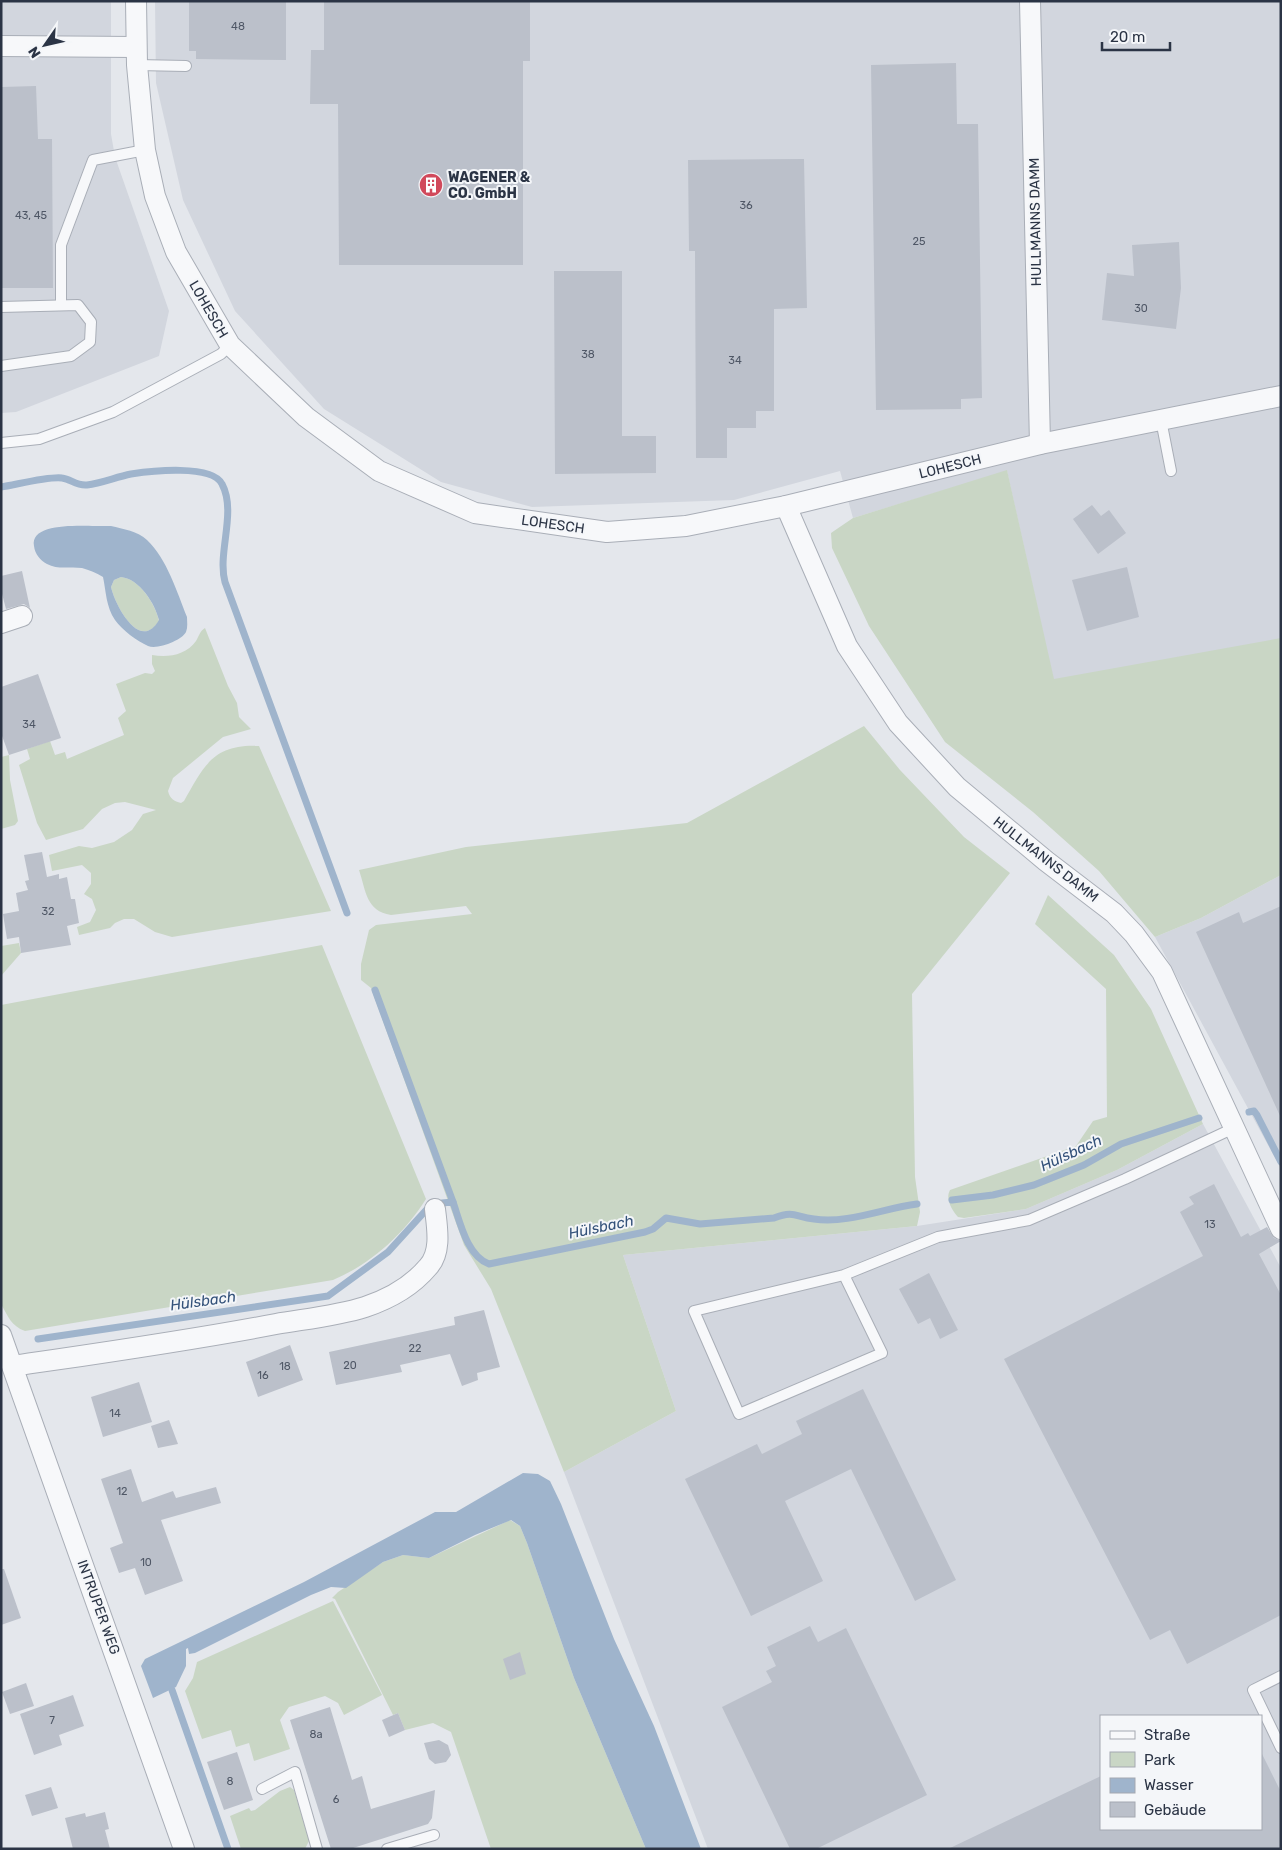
<svg xmlns="http://www.w3.org/2000/svg" width="1282" height="1850" font-family="Rubik,sans-serif">
<style>
.built{fill:#d2d6de;fill-rule:evenodd}
.green{fill:#c9d6c5}
.water{fill:#9fb4cc;fill-rule:evenodd}
.lines{fill:none;stroke-linecap:round;stroke-linejoin:round}
.stream{stroke:#9fb4cc;stroke-width:7}
.building{fill:#bbc0ca}
.lane-casing{stroke:#a9aeb7;stroke-width:12}
.street-casing{stroke:#a9aeb7;stroke-width:22}
.lane{stroke:#f7f8fa;stroke-width:10}
.street{stroke:#f7f8fa;stroke-width:20}
.labels{text-anchor:middle;stroke-width:4;stroke-linejoin:round;paint-order:stroke}
.number-label{font-size:11px;fill:#4f5766}
.poi-label{font-size:14px;font-weight:bold;fill:#2b3445;stroke:#f4f6f9;text-anchor:start}
.street-label{font-size:14px;fill:#2b3445;stroke:#f4f6f9}
.water-label{font-size:15px;font-style:italic;fill:#34527a;stroke:#f4f6f9}
</style>
<rect width="100%" height="100%" fill="#e4e7ec"/>
<g class="built">
<polygon points="1,1 111,1 111,134 115,157 169,311 159,356 16,412 1,413"/>
<polygon points="155,1 1281,1 1281,639 1054,682 1007,471 853,518 840,471 734,500 532,507 441,482 324,409 235,311 183,200 156,83"/>
<polygon points="1281,875 1281,1169 1155,937 1201,918"/>
<path d="M1203 1124 1281 1268V1849H708L564 1472 676 1411 623 1255 917 1226 1026 1209 1117 1170ZM1101 1716H1261V1829H1101Z"/>
</g>
<g class="green">
<polygon points="1007,470 1054,679 1281,638 1281,875 1201,918 1155,937 1099,871 1033,812 945,742 869,626 832,548 831,533 853,518"/>
<path d="M121 577C140 579 155 604 159 621 139 652 115 605 111 587L114 580Z"/>
<path d="M205 628 228 686 237 703 239 717 251 729 223 737 173 778 168 791C170 799 174 801 181 803L184 801C204 766 213 744 259 746L331 911 172 937 155 932 134 919H124L115 923 110 928 79 935 77 927 90 922 96 910 92 899 84 894 91 884V873L82 865 52 871 49 855 79 846 92 848 114 842 132 830 143 814 156 810 125 802 115 803 102 809 83 829 46 840 37 823 19 765 30 759 27 749 50 741 55 755 65 752 67 759 124 735 118 718 126 711 116 684 145 673 152 674 155 671 152 664V655C168 658 186 655 196 641 199 636 200 631 205 628Z"/>
<path d="M864 726 900 770 964 837 1010 873 912 994 915 1177 920 1212 917 1226 623 1255 676 1411 564 1472 491 1289 464 1245 371 988 361 980V964L369 930 376 925 472 914 466 906 391 915C366 911 366 891 359 870L466 847 687 823Z"/>
<polygon points="9,755 10,780 18,821 15,825 1,829 1,757"/>
<path d="M1048 895 1114 955 1151 1009 1203 1124 1117 1170 1026 1209 964 1218 958 1217C952 1210 945 1199 950 1190L1076 1146 1093 1121 1107 1117 1106 989 1035 924Z"/>
<polygon points="19,943 21,953 1,976 1,946"/>
<path d="M322 945 426 1199C404 1234 371 1264 333 1280L25 1331C11 1326 8 1316 1 1304V1005Z"/>
<polygon points="510,1520 520,1526 527,1543 574,1678 646,1849 491,1849 451,1732 433,1723 405,1730 398,1713 393,1715 335,1599 332,1598 338,1592 383,1562 403,1555 429,1558"/>
<polygon points="333,1601 382,1695 344,1715 338,1703 325,1696 289,1707 280,1720 290,1749 254,1761 249,1743 236,1747 231,1730 202,1739 185,1691 193,1678 197,1662"/>
<polygon points="290,1787 294,1790 308,1836 309,1841 305,1849 241,1849 230,1816 249,1808 251,1811 255,1810 280,1791"/>
</g>
<g class="water">
<path d="M111 526C123 529 138 531 147 540 167 559 177 592 187 617 187 622 188 627 186 632 182 640 158 650 148 646 137 641 122 630 115 620 106 607 106 591 103 577 97 573 89 570 82 568 70 566 58 570 47 564 40 560 35 554 34 546 29 519 94 527 111 526ZM121 577C140 579 155 604 159 620 140 653 115 605 111 587L114 580Z"/>
<polygon points="523,1473 538,1474 550,1481 561,1504 614,1639 654,1726 701,1849 646,1849 574,1678 527,1543 520,1526 511,1520 475,1535 429,1558 403,1555 383,1562 346,1588 331,1587 311,1595 195,1653 189,1654 188,1648 186,1649 186,1666 176,1687 153,1698 141,1666 145,1659 304,1582 435,1512 456,1512"/>
</g>
<g class="lines">
<g class="stream">
<path d="M1 487C15 485 49 476 62 478 71 479 76 486 87 485 102 483 116 477 131 474 151 471 212 464 222 484 237 512 217 553 225 582L347 913"/>
<polyline points="375,990 453,1202"/>
<polyline points="1249,1112 1254,1111 1257,1115 1281,1162"/>
<polyline points="952,1200 993,1195 1034,1185 1084,1165 1121,1144 1199,1118"/>
<path d="M442 1203 453 1202C460 1222 467 1256 489 1264L645 1232 653 1229 666 1218 700 1224 774 1218C795 1210 795 1217 814 1219 848 1224 884 1208 917 1204"/>
<polyline points="38,1339 328,1296 388,1252 428,1208"/>
<polyline points="172,1690 228,1849"/>
</g>
</g>
<g class="building">
<polygon points="189,1 286,1 286,60 196,59 196,51 189,51"/>
<polygon points="324,1 530,1 530,61 523,61 523,265 339,265 338,104 310,104 311,50 324,50"/>
<polygon points="956,63 957,124 978,124 982,398 961,399 961,409 876,410 871,65"/>
<polygon points="36,86 38,139 52,139 53,288 1,288 2,87"/>
<polygon points="804,159 807,308 774,309 774,411 756,411 756,428 727,428 727,458 696,458 695,251 689,251 688,160"/>
<polygon points="1179,242 1181,288 1176,329 1102,320 1107,273 1134,276 1132,245"/>
<polygon points="554,271 622,271 622,436 656,436 656,473 555,474"/>
<polygon points="1092,505 1101,516 1109,510 1126,533 1098,554 1073,519"/>
<polygon points="1127,567 1139,617 1087,631 1072,580"/>
<polygon points="22,571 30,608 24,604 6,609 1,590 1,576"/>
<polygon points="38,674 61,738 9,755 1,733 1,687"/>
<polygon points="42,852 47,877 59,874 59,879 67,877 71,899 75,899 79,923 67,926 71,945 21,953 19,937 7,939 3,914 19,911 16,893 28,890 25,881 29,880 24,855"/>
<polygon points="1281,906 1281,1118 1196,932 1239,912 1243,923"/>
<polygon points="1214,1184 1241,1237 1248,1233 1250,1236 1267,1227 1274,1238 1281,1241 1259,1254 1281,1295 1281,1615 1187,1664 1170,1630 1150,1640 1004,1359 1203,1256 1180,1212 1194,1204 1189,1197"/>
<polygon points="929,1273 958,1330 940,1339 930,1318 918,1324 899,1289"/>
<polygon points="484,1310 500,1367 477,1373 478,1380 462,1386 450,1354 400,1365 402,1372 336,1385 329,1352 455,1325 454,1317"/>
<polygon points="290,1345 303,1380 258,1397 246,1362"/>
<polygon points="139,1382 152,1422 103,1437 91,1397"/>
<polygon points="863,1389 956,1580 915,1601 851,1469 785,1501 823,1581 751,1616 685,1479 757,1444 762,1454 802,1434 796,1421"/>
<polygon points="169,1420 178,1444 158,1448 151,1426"/>
<polygon points="131,1469 142,1502 173,1491 176,1498 216,1487 221,1503 161,1520 183,1581 145,1595 135,1568 119,1573 110,1548 123,1543 101,1479"/>
<polygon points="1,1569 4,1569 21,1618 1,1625"/>
<polygon points="810,1626 818,1642 846,1628 927,1795 816,1849 790,1849 722,1707 772,1682 766,1671 776,1666 767,1647"/>
<polygon points="520,1652 526,1674 510,1680 503,1659"/>
<polygon points="26,1683 34,1706 10,1714 2,1692"/>
<polygon points="73,1695 84,1726 59,1735 62,1745 34,1755 20,1714"/>
<polygon points="330,1707 352,1780 362,1776 371,1809 435,1790 432,1818 428,1824 350,1849 331,1849 290,1720"/>
<polygon points="398,1713 405,1730 389,1737 382,1720"/>
<polygon points="439,1740 448,1745 451,1755 446,1762 435,1764 429,1759 424,1743"/>
<polygon points="237,1752 253,1800 224,1810 207,1762"/>
<polygon points="1261,1752 1281,1792 1281,1849 948,1849 1101,1776 1101,1829 1261,1829"/>
<polygon points="51,1787 58,1808 32,1816 25,1795"/>
<polygon points="105,1812 109,1829 105,1830 110,1849 73,1849 65,1818 85,1813 86,1817"/>
</g>
<g class="lines">
<g class="lane-casing">
<g id="lane">
<polyline points="137,65 186,66"/>
<polyline points="61,305 61,245 93,160 145,150"/>
<polyline points="1,307 78,305 91,322 90,342 71,356 1,366"/>
<polyline points="1161,420 1171,471"/>
<polyline points="1,443 39,439 113,412 221,354 230,345"/>
<polyline points="844,1275 882,1353 739,1414 694,1311 844,1275 938,1237 1029,1220 1125,1179 1234,1128"/>
<polyline points="1281,1676 1253,1690 1281,1748"/>
<polyline points="262,1789 295,1772 317,1849"/>
<polyline points="387,1849 434,1835"/>
</g>
</g>
<g class="street-casing">
<g id="street">
<polyline points="136,1 137,65 145,150 155,196 176,252 230,345 306,417 379,471 475,513 607,532 686,526 786,506 1040,444 1281,396"/>
<polyline points="1030,1 1040,444"/>
<polyline points="1,46 135,47"/>
<polyline points="786,506 847,646 898,723 957,787 1046,861 1114,913 1134,934 1162,972 1281,1229"/>
<polyline points="1,623 22,616"/>
<polyline points="1,1335 184,1849"/>
<path d="M13 1366C101 1353 188 1341 276 1324 305 1319 337 1316 365 1307 389 1299 412 1286 428 1267 442 1252 437 1227 435 1209"/>
</g>
</g>
<use href="#lane" class="lane"/>
<use href="#street" class="street"/>
</g>
<defs>
<g id="building-disc" transform="scale(1.25)"><circle r="9.5" fill="#d1495b" stroke="#f4f6f9"/><path d="M-4-6H4V6H1V3H-1V6H-4ZM-2.5-4.3h1.7v1.8h-1.7ZM.8-4.3h1.7v1.8H.8ZM-2.5-1h1.7V.8h-1.7ZM.8-1h1.7V.8H.8Z" fill="#fff"/></g>
</defs>
<g fill-rule="evenodd">
<use href="#building-disc" x="431" y="185"/>
</g>
<g class="labels">
<g class="number-label">
<text x="238" y="30">48</text>
<text x="746" y="209">36</text>
<text x="31" y="219">43, 45</text>
<text x="919" y="245">25</text>
<text x="1141" y="312">30</text>
<text x="588" y="358">38</text>
<text x="735" y="364">34</text>
<text x="29" y="728">34</text>
<text x="48" y="915">32</text>
<text x="1210" y="1228">13</text>
<text x="415" y="1352">22</text>
<text x="350" y="1369">20</text>
<text x="285" y="1370">18</text>
<text x="263" y="1379">16</text>
<text x="115" y="1417">14</text>
<text x="122" y="1495">12</text>
<text x="146" y="1566">10</text>
<text x="52" y="1724">7</text>
<text x="316" y="1738">8a</text>
<text x="230" y="1785">8</text>
<text x="336" y="1803">6</text>
</g>
<g class="poi-label">
<text x="448" y="182">WAGENER &amp;<tspan x="448" dy="16">CO. GmbH</tspan></text>
</g>
<g class="street-label">
<text transform="translate(1035 222) rotate(-91)" y="5">HULLMANNS DAMM</text>
<text transform="translate(209 309) rotate(60)" y="5">LOHESCH</text>
<text transform="translate(950 466) rotate(-14)" y="5">LOHESCH</text>
<text transform="translate(553 524) rotate(8)" y="5">LOHESCH</text>
<text transform="translate(1046 859) rotate(38)" y="5">HULLMANNS DAMM</text>
<text transform="translate(99 1607) rotate(70)" y="5">INTRUPER WEG</text>
</g>
<g class="water-label">
<text transform="translate(1071 1153) rotate(-25)" y="5">Hülsbach</text>
<text transform="translate(601 1227) rotate(-12)" y="5">Hülsbach</text>
<text transform="translate(203 1301) rotate(-8)" y="5">Hülsbach</text>
</g>
</g>
<rect width="1282" height="1850" fill="none" stroke="#2b3445" stroke-width="5"/>
<rect x="1100" y="1715" width="162" height="115" fill="#f4f6f9" stroke="#a4a8b1"/>
<rect x="1110" y="1731" width="25" height="8" fill="#f7f8fa" stroke="#a4a8b1"/>
<text x="1144" y="1740" font-size="15" fill="#2b3445">Straße</text>
<rect x="1110" y="1752" width="25" height="15" fill="#c9d6c5" stroke="#a4a8b1"/>
<text x="1144" y="1765" font-size="15" fill="#2b3445">Park</text>
<rect x="1110" y="1778" width="25" height="15" fill="#9fb4cc" stroke="#a4a8b1"/>
<text x="1144" y="1790" font-size="15" fill="#2b3445">Wasser</text>
<rect x="1110" y="1802" width="25" height="15" fill="#bbc0ca" stroke="#a4a8b1"/>
<text x="1144" y="1815" font-size="15" fill="#2b3445">Gebäude</text>
<g transform="translate(45 45) rotate(236)" stroke="#f4f6f9" stroke-width="4" paint-order="stroke">
<path d="M0-4L9 19L0 12L-9 19Z" fill="#2b3445"/>
<text y="-8" font-size="14" font-weight="bold" text-anchor="middle" fill="#2b3445">N</text>
</g>
<path d="M1102 42v8h68v-8" fill="none" stroke="#2b3445" stroke-width="2.5"/>
<text x="1110" y="42" font-size="15" fill="#2b3445" stroke="#f4f6f9" stroke-width="4" paint-order="stroke">20 m</text>
</svg>
